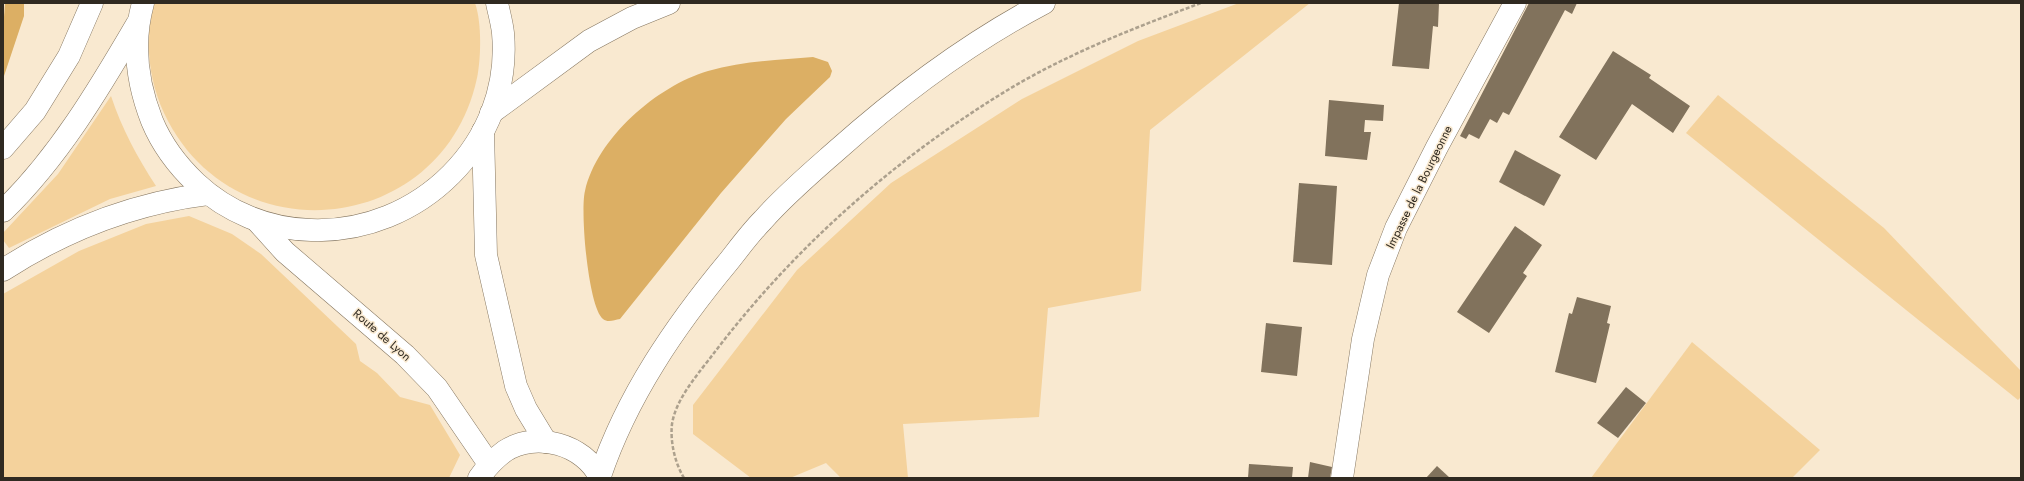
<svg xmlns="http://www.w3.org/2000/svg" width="2024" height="481" font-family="Jost,sans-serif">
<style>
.green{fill:#f4d29c}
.water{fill:#dcaf64}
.building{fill:#81725c}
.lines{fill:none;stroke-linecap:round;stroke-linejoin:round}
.minor-casing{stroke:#857660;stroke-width:23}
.primary-casing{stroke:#857660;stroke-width:23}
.path{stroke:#aca08d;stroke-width:2.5;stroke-dasharray:4 2;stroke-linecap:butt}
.minor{stroke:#fff;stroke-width:22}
.primary{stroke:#fff;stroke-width:22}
.labels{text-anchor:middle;stroke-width:3;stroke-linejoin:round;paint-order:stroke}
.street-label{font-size:12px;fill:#302a21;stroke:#f9e9d0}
</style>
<rect width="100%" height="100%" fill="#f9e9d0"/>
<g class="green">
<path d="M155 3H475C482 23 481 58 477 78 443 236 232 258 164 113 149 81 143 36 155 3Z"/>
<polygon points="1239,3 1310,3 1150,130 1141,291 1048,308 1039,417 903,424 908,478 841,478 826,463 790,478 751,478 693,434 693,405 797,270 891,183 1022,99 1138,41"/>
<polygon points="1718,95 1884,228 2021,371 2021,397 2018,400 1686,133"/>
<path d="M111 96C122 129 137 157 156 186L110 199 9 248 3 240V233L58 174Z"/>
<polygon points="189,216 232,234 261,254 356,344 360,361 377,373 400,397 430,405 460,455 449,478 5,478 3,476 3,294 79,251 146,224"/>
<polygon points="1692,342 1820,450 1792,478 1591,478"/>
</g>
<g class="water">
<polygon points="5,3 24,3 24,16 3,79 3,31"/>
<path d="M813 57 828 62 832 71 830 77 786 119 721 193 620 319C614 320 608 323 603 319 588 307 580 210 585 191 597 138 657 86 708 71 742 61 779 60 813 57Z"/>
</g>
<g class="building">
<polygon points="1399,3 1439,3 1438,27 1433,26 1429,69 1392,66"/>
<polygon points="1529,3 1577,3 1572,14 1565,10 1509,115 1503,112 1497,123 1490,119 1479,139 1469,134 1466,139 1460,136"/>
<polygon points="1613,51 1651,75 1649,78 1690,106 1673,133 1632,104 1596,160 1559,137"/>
<polygon points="1329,100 1384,105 1383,121 1365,120 1364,132 1371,132 1367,160 1325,156"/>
<polygon points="1515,150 1561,175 1544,206 1499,182"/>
<polygon points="1299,183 1337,186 1332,265 1293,262"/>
<polygon points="1515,226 1542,245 1523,273 1527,276 1489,333 1457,312"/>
<polygon points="1577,297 1611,306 1607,323 1610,324 1596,383 1555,372 1569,313 1572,314"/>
<polygon points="1266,323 1302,327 1297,376 1261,372"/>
<polygon points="1626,387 1646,403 1618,438 1597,423"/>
<polygon points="1310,462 1332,467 1330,478 1308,478"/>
<polygon points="1249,464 1293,467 1292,478 1248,478"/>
<polygon points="1437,466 1450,478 1426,478"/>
</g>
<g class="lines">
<g class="minor-casing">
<polyline id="minor" points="1342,478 1363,339 1378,275 1396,228 1437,147 1515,3"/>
</g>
<g class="primary-casing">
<g id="primary">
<path d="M143 3C132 43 137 83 152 121 162 145 177 165 196 183 227 212 268 229 311 230 419 234 513 143 503 33 502 23 499 13 497 3"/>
<polyline points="491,113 589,41 632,18 669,3"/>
<polyline points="483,131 486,255 516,386 526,409 546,442"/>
<polyline points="3,148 35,111 69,56 92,3"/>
<path d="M3 211C58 158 99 89 137 24"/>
<polyline points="257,221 285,252 405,355 437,388 489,464"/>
<path d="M3 270C65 230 135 203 208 194"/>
<path d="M600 476C627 396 675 326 729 261 740 247 751 232 763 220 785 195 811 173 836 151 900 94 968 43 1044 3"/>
<path d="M479 478C486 468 494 459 505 451 535 431 585 444 600 478"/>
</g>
</g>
<path class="path" d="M684 478C675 463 670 442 672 424 676 398 699 373 714 353 794 248 893 160 1006 91 1067 54 1134 28 1201 3"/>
<use href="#minor" class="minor"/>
<use href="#primary" class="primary"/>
</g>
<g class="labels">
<g class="street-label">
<text transform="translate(1419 187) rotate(-64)" y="4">Impasse de la Bourgeonne</text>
<text transform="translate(382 335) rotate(41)" y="4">Route de Lyon</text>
</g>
</g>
<rect width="2024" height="481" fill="none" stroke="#302a21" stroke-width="8"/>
</svg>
